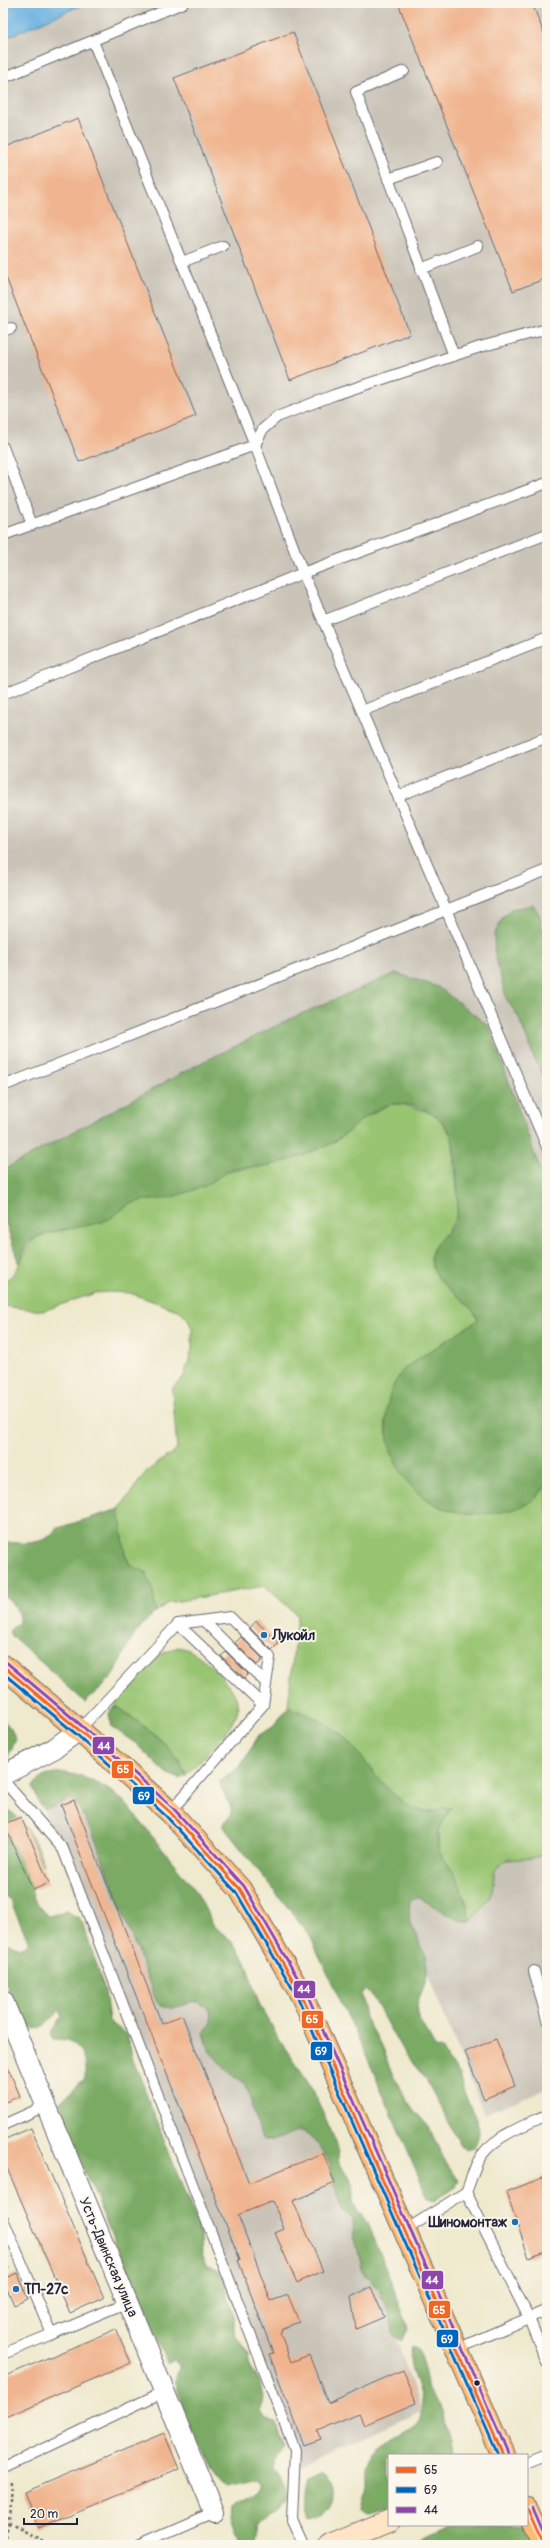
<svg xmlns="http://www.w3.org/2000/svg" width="550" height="2548" font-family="Pangolin,sans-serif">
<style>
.industrial{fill:#c9c3b8}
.green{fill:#99c572;stroke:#5e7456}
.forest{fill:#7aaa64;stroke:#4e6650}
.water{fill:#6ab1e1;stroke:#466a8e}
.building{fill:#f0b590}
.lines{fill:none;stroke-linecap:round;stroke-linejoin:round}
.service-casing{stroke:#6a686e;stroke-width:12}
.minor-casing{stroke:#6a686e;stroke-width:22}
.secondary-casing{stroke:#6a686e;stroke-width:24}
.primary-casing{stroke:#6a686e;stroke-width:24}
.path{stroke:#6a686e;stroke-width:2.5;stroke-dasharray:3 3;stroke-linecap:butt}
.service{stroke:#fff;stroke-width:10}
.minor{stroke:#fff;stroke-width:20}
.secondary{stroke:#ffe4c6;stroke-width:22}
.primary{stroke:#ffbb71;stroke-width:22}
.bus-1-casing{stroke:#fbf7ec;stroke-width:6}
.bus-2-casing{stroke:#fbf7ec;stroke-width:6}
.bus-3-casing{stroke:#fbf7ec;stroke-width:6}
.bus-1{stroke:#f26522;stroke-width:3}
.bus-2{stroke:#0065bd;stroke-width:3}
.bus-3{stroke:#8e44ad;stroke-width:3}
.poi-dot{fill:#1f6fb2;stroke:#fbf7ec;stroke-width:1.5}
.bus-dot{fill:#22223b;stroke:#fbf7ec;stroke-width:1.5}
.labels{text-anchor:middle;stroke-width:4;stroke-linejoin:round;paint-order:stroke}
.poi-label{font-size:14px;font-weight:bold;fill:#22223b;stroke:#fbf7ec;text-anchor:start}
.street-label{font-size:14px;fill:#22223b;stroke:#fbf7ec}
.line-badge{stroke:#fbf7ec;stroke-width:1.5}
.badge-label{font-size:11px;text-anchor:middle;font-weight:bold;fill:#fff}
</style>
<rect width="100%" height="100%" fill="#fbf7ec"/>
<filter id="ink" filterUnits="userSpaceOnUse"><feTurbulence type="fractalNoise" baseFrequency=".025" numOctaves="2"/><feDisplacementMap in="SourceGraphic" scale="8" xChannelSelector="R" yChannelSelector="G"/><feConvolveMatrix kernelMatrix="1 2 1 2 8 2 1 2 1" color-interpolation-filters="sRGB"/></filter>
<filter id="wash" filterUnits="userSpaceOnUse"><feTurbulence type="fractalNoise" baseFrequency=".012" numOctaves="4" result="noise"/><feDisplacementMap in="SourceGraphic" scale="16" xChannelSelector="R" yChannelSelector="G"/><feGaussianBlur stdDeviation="0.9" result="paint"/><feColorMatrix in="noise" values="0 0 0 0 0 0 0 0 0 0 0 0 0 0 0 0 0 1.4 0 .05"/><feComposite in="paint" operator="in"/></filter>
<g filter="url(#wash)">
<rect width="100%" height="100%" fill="#efe9ce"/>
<g class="industrial">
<polygon points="86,3 547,3 547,1189 489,1026 294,1017 193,1067 3,1170 3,39"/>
<polygon points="67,1799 74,1800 79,1806 92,1831 156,2001 174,2007 197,2002 210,2009 211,2022 207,2028 210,2052 234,2077 246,2085 262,2139 269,2142 276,2140 298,2131 311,2136 321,2146 336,2188 339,2202 353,2219 354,2235 362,2267 365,2273 379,2289 389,2316 390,2329 397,2340 421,2411 298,2467 43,1809 54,1807"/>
<polygon points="547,1852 547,2089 484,2114 427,1973 426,1960 411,1926 409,1905 411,1899 417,1898 435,1908 441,1908 458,1920 471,1921 491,1897 495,1870 506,1860 533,1858"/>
</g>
<g class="green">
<path d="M390 1104H401L432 1113 440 1119 452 1137 458 1199 456 1217 431 1257C436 1290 468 1295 478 1320L413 1362 385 1422 388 1440 397 1462 406 1478 422 1496 441 1507 453 1510 473 1513 537 1497 547 1485V1852L533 1858 506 1860 495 1870 491 1897 471 1921 466 1901 454 1874 438 1850V1831L451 1808 443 1807C404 1830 367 1757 342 1735 325 1721 307 1714 288 1707L297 1615 265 1586 168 1603 156 1612 153 1592 137 1570 130 1565 125 1554 119 1509 146 1472 177 1449 172 1389 184 1376 192 1350V1329L188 1319 180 1311 130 1293 108 1292 95 1293 43 1311 3 1306V1282C21 1273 22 1250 36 1237L109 1219 127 1205 138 1201 185 1193 206 1185 224 1172 271 1164 315 1150 338 1140 360 1120Z"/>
<path d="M178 1647C195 1650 209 1663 220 1676 229 1685 237 1693 238 1707 239 1725 198 1762 186 1776 180 1749 140 1723 118 1707L112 1708 161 1654Z"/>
</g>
<g class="forest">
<polygon points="533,905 540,915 542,929 547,933 547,1082 534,1058 519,1018 507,1000 495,957 494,935 503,917 511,909"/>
<path d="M396 973 438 987 489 1026 547 1189V1485C540 1492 536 1499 527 1504 500 1517 457 1518 431 1502 386 1476 370 1406 406 1367L478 1320C469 1296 435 1289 431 1260 429 1244 451 1233 456 1219 460 1207 456 1151 452 1138 450 1132 444 1122 439 1118 427 1108 403 1101 389 1105 363 1112 348 1137 324 1147 304 1155 281 1164 260 1167 252 1168 244 1167 236 1169 222 1172 214 1182 202 1187 188 1192 175 1197 161 1199 153 1201 144 1199 137 1202 123 1205 118 1215 107 1220 87 1229 39 1228 28 1244 24 1249 22 1258 19 1264L3 1215V1170L193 1067 294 1017Z"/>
<path d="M119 1509 125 1554 130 1565 146 1572 153 1592 156 1612C135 1629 126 1647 116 1671 112 1679 92 1695 85 1702L11 1635 9 1631 19 1622C20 1611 12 1601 3 1595V1541C21 1545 47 1545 58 1528Z"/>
<path d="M118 1707C139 1723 180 1749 186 1776L179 1779 166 1773 135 1743 112 1727 109 1714 112 1708Z"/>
<path d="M288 1707C308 1714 325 1721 342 1735 367 1757 404 1830 443 1807L451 1808 438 1831V1850L458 1879 471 1921C455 1924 433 1903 417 1898L411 1899C403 1926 425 1942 427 1966 429 1985 414 2000 417 2013 419 2024 431 2036 435 2048L442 2050C445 2059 453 2064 458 2072 463 2078 462 2086 464 2093 471 2110 488 2130 473 2148L467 2150 461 2146 425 2078 404 2053 371 1994 366 1989 361 1994 365 2018 382 2047 400 2089 413 2109 429 2127 442 2156 459 2181 456 2186 435 2200 428 2198 367 2057 309 1934 222 1825 232 1814C231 1800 220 1792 220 1780L240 1767 259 1735 273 1727Z"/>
<polygon points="3,1720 10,1727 16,1739 7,1759 3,1761"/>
<path d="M66 1773C90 1777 110 1788 127 1805L196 1891 213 1925 229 1939 243 1956 260 2006 279 2039 313 2090 339 2151C335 2171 349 2170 353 2184 355 2189 352 2194 353 2199 354 2208 361 2217 368 2222L406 2321 408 2329 402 2341 392 2335 389 2316 379 2289 365 2274 362 2267 354 2235 353 2219 349 2213 343 2211C331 2185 331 2139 298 2131 286 2135 275 2144 262 2139L246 2085 234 2077 210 2052 204 2033 211 2022 210 2009 197 2002C183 2004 165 2014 156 2001L92 1831 74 1800 67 1799 54 1807 43 1809 40 1806 33 1787C40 1774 53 1774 66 1773Z"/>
<path d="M3 1809C20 1810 40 1849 43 1864 23 1884 31 1900 49 1916L67 1911 79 1918 83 1924 105 1991 109 2021 127 2035 133 2059 201 2235 202 2257 206 2265 218 2271 223 2277 233 2314 236 2336 249 2355 251 2369 259 2381 263 2397 261 2411 264 2417 276 2423 283 2446 274 2457 272 2464C275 2471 280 2478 282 2485 288 2505 271 2514 259 2526L256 2545H241L232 2522 233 2508 253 2495 260 2484 256 2478 227 2485C204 2465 182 2412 176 2382 175 2376 179 2371 179 2364L174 2360 167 2364 59 2112 57 2105 85 2078C86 2065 83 2048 70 2041 66 2039 59 2040 54 2039L51 2033 62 2016 60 2010C46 2021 45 2033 23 2027L3 1976V1942L21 1948 27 1946 28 1940 10 1900 3 1894Z"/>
<path d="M412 2347 418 2350 425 2372 426 2387 442 2411 451 2441 453 2455H389V2504L367 2511 360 2508C360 2501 363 2496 365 2490 368 2479 363 2468 369 2458 379 2439 416 2432 420 2418 427 2393 404 2370 412 2347Z"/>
<path d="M318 2472C342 2485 336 2519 307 2523 301 2513 302 2488 306 2478Z"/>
<polygon points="460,2525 522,2525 537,2545 409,2545 448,2527"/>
</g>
<polygon class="water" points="3,3 86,3 3,39"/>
<g id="blocks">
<g class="building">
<polygon points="398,3 532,3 547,41 547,278 513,291"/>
<polygon points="293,32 410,334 290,380 174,78"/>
<polygon points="78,118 196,416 79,462 3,270 3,148"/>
<polygon points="256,1621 279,1643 272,1650 250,1628"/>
<polygon points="241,1637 263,1659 257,1665 235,1643"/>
<polygon points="226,1652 248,1674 244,1678 221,1656"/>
<polygon points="74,1800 162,2024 182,2015 249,2183 323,2153 335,2183 293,2201 323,2271 297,2283 275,2233 284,2229 273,2201 238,2215 271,2301 288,2295 299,2322 281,2329 282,2331 280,2332 291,2362 309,2355 328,2403 403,2370 416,2403 364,2425 359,2414 318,2431 321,2439 304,2445 269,2354 273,2353 238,2260 240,2260 61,1805"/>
<polygon points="21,1817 49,1883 33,1890 4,1824"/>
<polygon points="496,2039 515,2086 484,2099 465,2052"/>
<polygon points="3,2056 20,2096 3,2103"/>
<polygon points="31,2128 104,2298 70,2313 3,2159 3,2140"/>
<polygon points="547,2176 547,2251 529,2258 506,2192"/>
<polygon points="17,2273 28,2299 14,2305 3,2279"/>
<polygon points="371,2287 384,2317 356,2329 351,2297"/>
<polygon points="116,2329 131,2363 3,2418 3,2377"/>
<polygon points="164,2433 179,2469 38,2528 24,2492"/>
</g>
</g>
</g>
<g filter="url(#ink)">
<use href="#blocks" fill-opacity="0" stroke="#6a686e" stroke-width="1"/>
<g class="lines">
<g class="service-casing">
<g id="service">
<polyline points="93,41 255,445 303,573 547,1147"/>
<polyline points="404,71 356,92 454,356"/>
<polyline points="3,78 183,3"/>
<polyline points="388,179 437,162"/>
<polyline points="182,262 223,246"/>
<polyline points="421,269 478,246"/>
<polyline points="3,331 11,328"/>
<polyline points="3,447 32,525"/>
<polyline points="3,535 255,445 263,429 277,417 334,395 480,347 547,329"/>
<polyline points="323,621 547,534"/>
<polyline points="3,694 303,573 547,483"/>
<polyline points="362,711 547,638"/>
<polyline points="398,796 547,737"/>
<polyline points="3,1086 547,870"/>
<polyline points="204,1621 266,1683"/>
<polyline points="178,1624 263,1705"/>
<polyline points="79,1730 178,1624 230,1617 270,1657 263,1705 170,1812"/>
<polyline points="3,1780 63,1849 295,2450 292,2521 303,2545"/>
<polyline points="534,1971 547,2020"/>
<polyline points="3,2125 45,2106"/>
<path d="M466 2192C470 2183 473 2172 477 2163 489 2138 523 2126 547 2115"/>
<polyline points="3,2219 52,2334 3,2354"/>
<polyline points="404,2231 466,2192 529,2318 547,2363"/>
<polyline points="52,2334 128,2302"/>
<polyline points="457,2349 547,2310"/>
<polyline points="527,2462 547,2454"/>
<polyline points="3,2468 163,2392"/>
<polyline points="138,2545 214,2512"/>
</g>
</g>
<g class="minor-casing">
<g id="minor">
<polyline points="3,1775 55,1748 79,1730"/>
<polyline points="3,2001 214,2512"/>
</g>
</g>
<g class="secondary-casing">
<polyline id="secondary" points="331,2545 389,2521"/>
</g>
<g class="primary-casing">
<g id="primary">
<polyline points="3,1666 79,1730 170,1812 240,1889 302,1996 503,2455"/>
<polyline points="527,2509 543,2545"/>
</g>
</g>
<g class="path">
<polyline points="3,2270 9,2267"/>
<polyline points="3,2520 51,2545"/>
<polyline points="3,2543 9,2524 11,2479"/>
</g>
<use href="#service" class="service"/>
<use href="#minor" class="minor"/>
<use href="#secondary" class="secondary"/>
<use href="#primary" class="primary"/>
<g class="bus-1-casing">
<g id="bus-1">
<polyline points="3,1666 79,1730 170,1812 240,1889 302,1996 503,2455"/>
<polyline points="527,2509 543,2545"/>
</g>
</g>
<g class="bus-2-casing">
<polyline id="bus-2" points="3,1673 76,1734 166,1816 236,1892 298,1998 498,2455"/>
</g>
<g class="bus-3-casing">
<g id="bus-3">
<polyline points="6,1662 82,1726 173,1808 244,1886 307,1994 508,2453"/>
<polyline points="532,2507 547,2542"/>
</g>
</g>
<use href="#bus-1" class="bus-1"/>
<use href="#bus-2" class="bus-2"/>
<use href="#bus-3" class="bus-3"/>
</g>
</g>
<g class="poi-dot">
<circle cx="264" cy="1635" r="4"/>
<circle cx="515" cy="2222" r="4"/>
<circle cx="16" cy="2289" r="4"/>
</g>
<circle class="bus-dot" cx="477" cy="2383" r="3.5"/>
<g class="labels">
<g class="poi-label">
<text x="272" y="1640">Лукойл</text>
<text x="507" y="2227" text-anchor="end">Шиномонтаж</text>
<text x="24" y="2294">ТП-27c</text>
</g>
<g class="street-label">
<text transform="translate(109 2257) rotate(67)" y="5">Усть-Двинская улица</text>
</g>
</g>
<g class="line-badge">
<rect x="92" y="1736" width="23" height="19" rx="4" fill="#8e44ad"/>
<rect x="111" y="1760" width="23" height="19" rx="4" fill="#f26522"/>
<rect x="132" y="1786" width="23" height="19" rx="4" fill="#0065bd"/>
<rect x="293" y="1980" width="23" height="19" rx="4" fill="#8e44ad"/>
<rect x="301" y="2010" width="23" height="19" rx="4" fill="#f26522"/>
<rect x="310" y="2041" width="23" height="20" rx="4" fill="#0065bd"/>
<rect x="421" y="2270" width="23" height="20" rx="4" fill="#8e44ad"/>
<rect x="428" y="2300" width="23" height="19" rx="4" fill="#f26522"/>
<rect x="436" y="2329" width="23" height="19" rx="4" fill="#0065bd"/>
</g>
<g class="badge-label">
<text x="104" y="1750">44</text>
<text x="123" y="1773">65</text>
<text x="144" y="1800">69</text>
<text x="304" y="1993">44</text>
<text x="312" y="2023">65</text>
<text x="321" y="2055">69</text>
<text x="432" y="2284">44</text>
<text x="439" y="2314">65</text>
<text x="447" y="2343">69</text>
</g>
<rect width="550" height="2548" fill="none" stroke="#fbf7ec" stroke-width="16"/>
<rect x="388" y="2454" width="140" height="72" fill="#fbf7ec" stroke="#a4a2a5"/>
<rect x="396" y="2467" width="20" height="6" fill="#f26522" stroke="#a4a2a5"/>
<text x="424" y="2474" font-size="12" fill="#22223b">65</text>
<rect x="396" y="2487" width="20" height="6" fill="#0065bd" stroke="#a4a2a5"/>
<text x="424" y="2494" font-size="12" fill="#22223b">69</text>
<rect x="396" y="2507" width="20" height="6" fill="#8e44ad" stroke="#a4a2a5"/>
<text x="424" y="2514" font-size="12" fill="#22223b">44</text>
<path d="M24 2518v6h53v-6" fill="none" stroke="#22223b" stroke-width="2"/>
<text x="30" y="2518" font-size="12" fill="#22223b" stroke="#fbf7ec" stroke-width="3" paint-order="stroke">20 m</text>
</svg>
